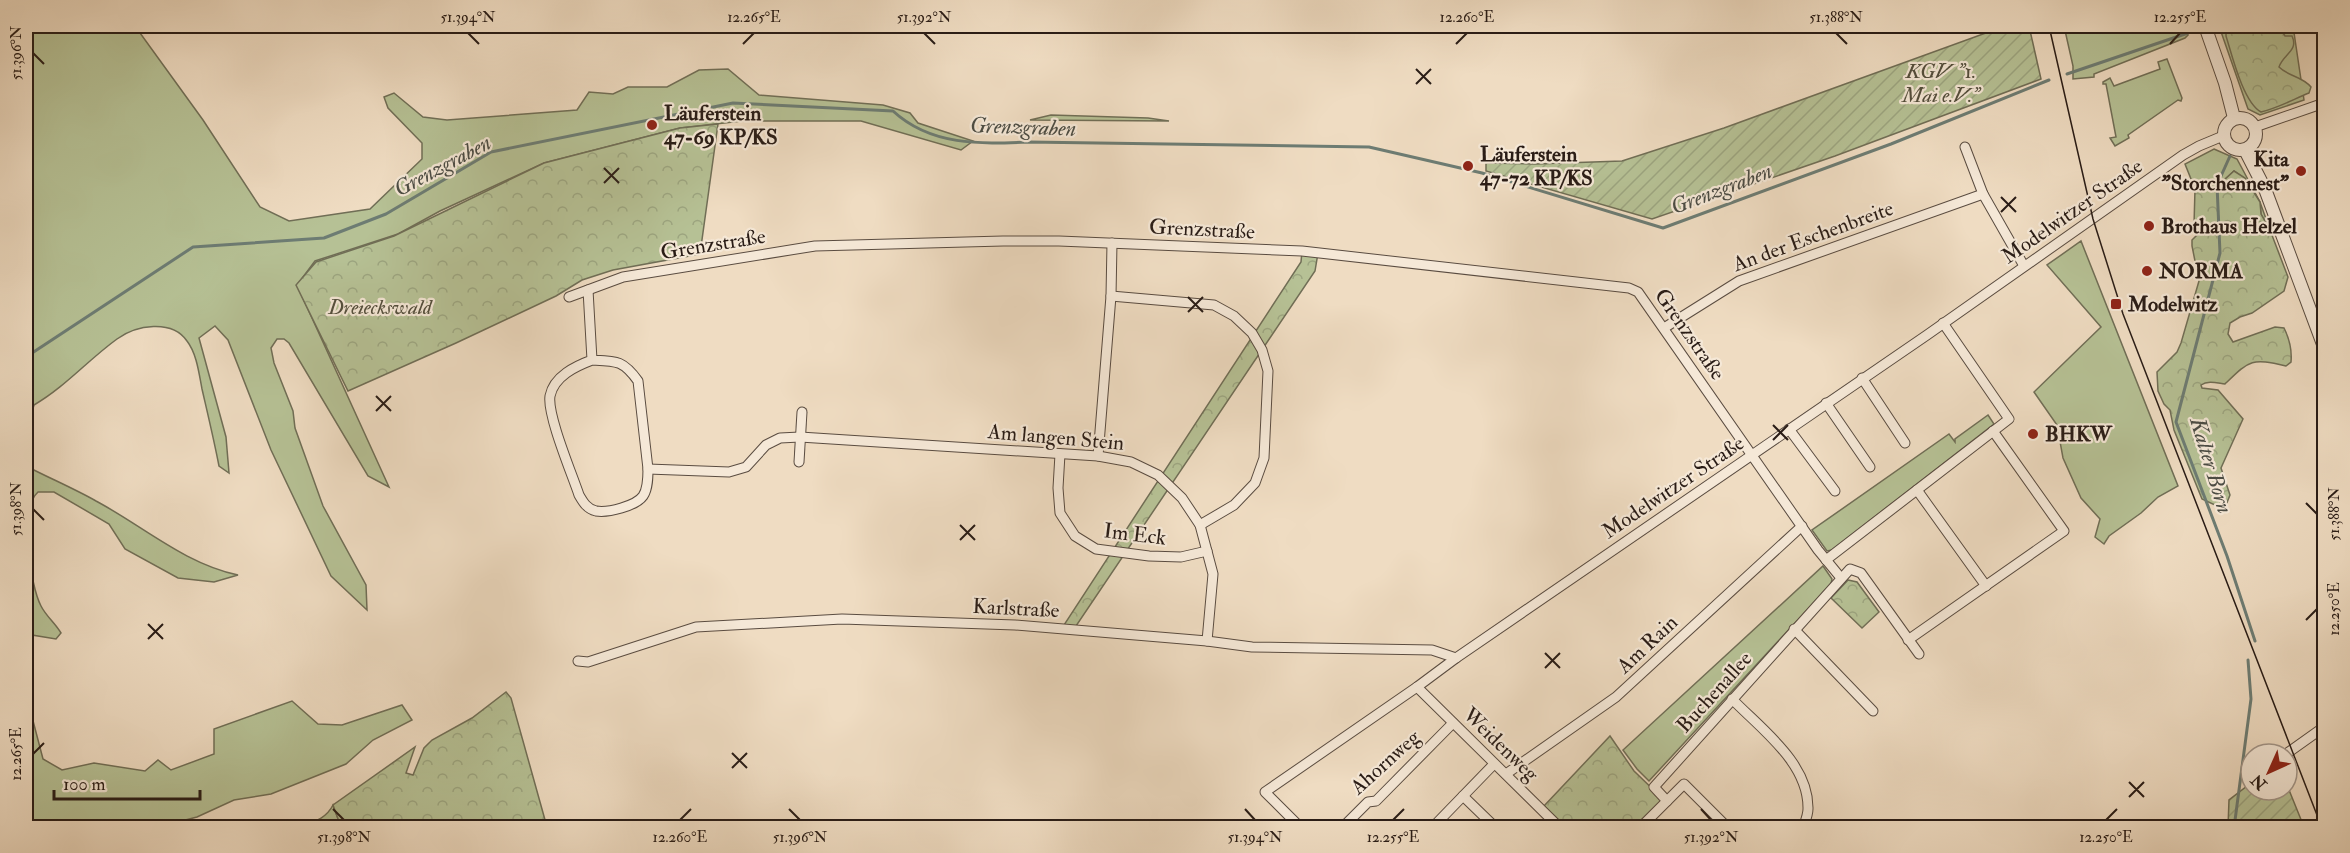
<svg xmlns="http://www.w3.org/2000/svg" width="2350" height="853" font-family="'IM FELL Double Pica',serif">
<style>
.grass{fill:#b6c195;stroke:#706e56;stroke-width:1.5}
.forest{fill:url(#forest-crowns);stroke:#706e56;stroke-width:1.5}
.garden{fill:url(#garden-furrows);stroke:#706e56;stroke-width:1.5}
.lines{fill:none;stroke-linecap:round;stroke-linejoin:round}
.stream{stroke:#6d7c73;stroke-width:3}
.minor-casing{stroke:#5a4c41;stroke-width:11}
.tertiary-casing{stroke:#5a4c41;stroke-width:14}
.minor{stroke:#f5e8d7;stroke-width:9}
.tertiary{stroke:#f5e8d7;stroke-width:12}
.tram{stroke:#291c16;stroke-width:1.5}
.ticks{fill:none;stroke:#291c16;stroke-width:2}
.poi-dot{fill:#8f2418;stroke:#f5e8d7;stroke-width:2}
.labels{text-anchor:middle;stroke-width:4.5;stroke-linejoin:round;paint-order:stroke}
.park-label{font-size:21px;font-style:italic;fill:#534e3c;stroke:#f5e8d7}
.poi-label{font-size:21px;font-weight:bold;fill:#291c16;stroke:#f5e8d7;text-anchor:start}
.street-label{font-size:21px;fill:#291c16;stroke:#f5e8d7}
.water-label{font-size:22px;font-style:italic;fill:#4b4c44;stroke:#f5e8d7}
.neatline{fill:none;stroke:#291c16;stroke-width:2}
.ticks-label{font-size:15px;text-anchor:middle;fill:#291c16}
</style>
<defs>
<pattern id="forest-crowns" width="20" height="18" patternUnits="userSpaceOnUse" patternTransform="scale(1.5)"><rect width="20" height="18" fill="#b6c195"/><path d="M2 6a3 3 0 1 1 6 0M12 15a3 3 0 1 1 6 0" fill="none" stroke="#9ca580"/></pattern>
<pattern id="garden-furrows" width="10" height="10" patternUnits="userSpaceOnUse" patternTransform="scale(1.5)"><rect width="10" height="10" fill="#b6c195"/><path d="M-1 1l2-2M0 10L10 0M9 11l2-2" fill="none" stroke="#9ca580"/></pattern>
</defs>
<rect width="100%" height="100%" fill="#efdcc2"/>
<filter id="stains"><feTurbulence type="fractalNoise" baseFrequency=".00333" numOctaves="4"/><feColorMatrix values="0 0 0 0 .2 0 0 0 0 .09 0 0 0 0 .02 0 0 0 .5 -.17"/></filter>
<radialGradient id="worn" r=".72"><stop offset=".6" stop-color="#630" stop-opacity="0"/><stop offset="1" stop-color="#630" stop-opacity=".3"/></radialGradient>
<g class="grass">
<path d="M26 26H135L203 120 260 207 289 221 370 209 422 159V143L388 108 384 97 394 93 423 117 447 120 577 110 589 92 613 94 628 87H667L699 70 728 69 759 95 883 105 910 113 918 123 973 141 961 150 861 121H742L680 128 544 163 440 211 398 234 315 261 297 285 389 487 368 476 289 343 284 339H277L271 348 274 363 293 411 295 428 323 506 366 585 367 610 331 576 271 450 228 340 215 326 199 338 226 437 229 473 219 466C214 440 208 415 202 389 199 374 197 354 187 341 172 319 136 325 117 339 88 360 65 387 34 405L29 422 26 466C49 478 73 488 96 501 143 526 185 564 238 575L214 582 178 578 125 549 109 524 54 492H38C19 509 30 585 41 606 46 616 55 623 61 633L56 639 26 634Z"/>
<polygon points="2064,26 2194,26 2183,30 2188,35 2185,38 2094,74 2094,77 2073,79 2073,66"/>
<polygon points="2219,26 2293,26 2304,100 2260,115 2248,109"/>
<polygon points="2167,59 2182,98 2181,101 2178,100 2128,135 2129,138 2115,146 2110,138 2116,137 2106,84 2103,84 2103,82 2110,78 2114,86 2160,69 2158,62"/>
<polygon points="1051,115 1148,118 1169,121 1030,120"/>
<polygon points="2214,149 2237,159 2260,202 2270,230 2261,214 2260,202 2244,178 2234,171 2223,181 2200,184 2195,189 2185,164"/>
<polygon points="2081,241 2178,486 2158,497 2141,513 2109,536 2104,544 2095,537 2100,519 2081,498 2063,458 2057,425 2034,392 2101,327 2047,265"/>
<polygon points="1988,415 1994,424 1832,550 1827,551 1812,530 1949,434 1955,442 1955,439"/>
<polygon points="1823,566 1832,579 1831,584 1649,781 1637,769 1623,750"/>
<polygon points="26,694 43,759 62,770 94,763 145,771 158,760 171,770 214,754 214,729 292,701 318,724 342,725 402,705 412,720 373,740 346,764 271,794 234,800 197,817 162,826 26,827"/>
<path d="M333 805 341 827 298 828C313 822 326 819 333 805Z"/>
</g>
<g class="forest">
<path d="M2255 26H2283L2282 31 2285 36H2292C2299 51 2283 54 2279 67 2289 77 2302 76 2311 87L2309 93C2294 99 2278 108 2261 112 2243 102 2232 55 2226 36V33L2234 30 2248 31Z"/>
<polygon points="718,124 700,254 613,270 582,280 556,296 456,343 348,391 296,285 316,262 394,236 544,163 680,128"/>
<path d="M2234 171 2245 178 2260 202 2261 214 2270 230 2288 277 2284 291 2252 313 2240 317 2230 323 2228 334 2233 342 2275 327 2284 328C2289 338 2292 351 2291 362L2286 366C2251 358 2250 360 2225 384 2217 383 2208 380 2201 385L2202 388 2218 390 2243 419 2221 468 2230 495 2226 505 2217 506 2202 499 2174 430 2170 410 2164 404 2158 391 2157 372 2177 352 2181 343 2199 281 2192 246V240L2198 234 2194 225 2195 189 2200 184 2223 181Z"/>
<polygon points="1302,251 1318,253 1315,271 1074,629 1062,628 1301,262"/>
<polygon points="1848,580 1857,582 1879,612 1862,628 1831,598"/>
<polygon points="506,692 511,698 547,827 341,827 333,805 415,747 406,773 413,775 424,748 432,740 472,718"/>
<polygon points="1610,736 1634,771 1663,799 1634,827 1566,827 1544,806"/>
</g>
<g class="garden">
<polygon points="2005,26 2029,26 2041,79 1835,156 1652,219 1486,171 1486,163 1535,164 1622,161 1724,128"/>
<polygon points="2251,783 2251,790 2287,790 2287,785 2304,827 2228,827 2229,800"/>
</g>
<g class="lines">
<g class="stream">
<polyline points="2067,74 2188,33"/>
<polyline points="2230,156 2217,185 2220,253 2176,422 2227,556 2255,641"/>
<path d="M26 357 193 247 324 238 386 214 491 152 733 103 893 111C931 146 980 144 1028 142L1369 147 1482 173 1663 228 1891 144 2049 80"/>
<polyline points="2234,828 2251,699 2248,660"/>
</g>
<g class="minor-casing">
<g id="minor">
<polyline points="2255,127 2324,103"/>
<polyline points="1965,147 1983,194 2024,266"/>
<path d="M588 290 592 360C576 366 554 376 550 396 547 415 572 474 579 495 583 502 587 509 596 511 608 513 636 506 643 496 648 489 648 477 648 469L638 381C623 360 616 361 592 360"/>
<polyline points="1111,296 1214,305 1234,316 1252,333 1262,350 1268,371 1264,458 1255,483 1234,505 1200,525"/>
<polyline points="569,297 623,277 815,246 1003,241 1059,241 1302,251 1629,288 1638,292 1818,550 1841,578"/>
<polyline points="1664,328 1739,281 1983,194"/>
<polyline points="1862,378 1905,443"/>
<polyline points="1826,403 1870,467"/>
<polyline points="1789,429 1835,491"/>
<polyline points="1060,454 1058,488 1060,513 1075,536 1096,549 1149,556 1181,557 1207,551"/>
<polyline points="1098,456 1111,296 1112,243"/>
<polyline points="799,462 802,412"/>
<polyline points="648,469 729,472 746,467 766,445 780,438 800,437 1098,456 1131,462 1158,475 1182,498 1200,525 1213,574 1207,641"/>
<polyline points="1917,490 1986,586"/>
<polyline points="1826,560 2009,419 1943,323"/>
<polyline points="1794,629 1873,711"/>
<polyline points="1908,640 2064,531 1993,431"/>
<polyline points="578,661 588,662 696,627 842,619 1015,625 1207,641 1252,647 1432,650 1456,658"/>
<polyline points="1417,687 1560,828"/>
<path d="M1732 699C1761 729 1809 763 1808 809 1808 815 1805 822 1803 828"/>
<polyline points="2286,754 2324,727"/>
<polyline points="1506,774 1616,697 1802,526"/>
<polyline points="1463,796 1496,828"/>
<polyline points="1667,801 1684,784 1728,828"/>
<polyline points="1301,828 1265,792 1417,687 1456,658 1927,335 2183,155 2199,146 2223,136"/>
<polyline points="1342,828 1368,802 1376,801 1453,723"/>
<polyline points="1432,828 1494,764"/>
<polyline points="1640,828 1667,801 1654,787 1850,569 1861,573 1919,654"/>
</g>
</g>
<g class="tertiary-casing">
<g id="tertiary">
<polyline points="2205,26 2225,83 2234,118"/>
<circle cx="2240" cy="134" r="16"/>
<polyline points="2245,150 2265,189 2324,347"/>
</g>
</g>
<use href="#minor" class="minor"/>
<use href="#tertiary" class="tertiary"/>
<polyline class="tram" points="2049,26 2093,219 2123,314 2322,828"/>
</g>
<path class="ticks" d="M468 33 479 44M924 33 935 44M1836 33 1847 44M743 44 754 33M1456 44 1467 33M2170 44 2180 33M33 53 44 64M1416 69 1431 84M1416 84 1431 69M604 168 619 183M604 183 619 168M2001 197 2016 212M2001 212 2016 197M1188 297 1203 312M1188 312 1203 297M376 396 391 411M376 411 391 396M1773 425 1788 440M1773 440 1788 425M2306 503 2317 514M33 509 44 520M960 525 975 540M960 540 975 525M2306 620 2317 609M148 624 163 639M148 639 163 624M1545 653 1560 668M1545 668 1560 653M732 753 747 768M33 754 44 743M732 768 747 753M2129 782 2144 797M2129 797 2144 782M333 809 344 820M789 809 800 820M1245 809 1255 820M1701 809 1711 820M680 820 691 809M1393 820 1404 809M2106 820 2117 809"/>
<g class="poi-dot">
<circle cx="652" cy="125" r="6"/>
<circle cx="1468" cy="166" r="6"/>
<circle cx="2301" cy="171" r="6"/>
<circle cx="2149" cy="226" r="6"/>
<circle cx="2147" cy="271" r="6"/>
<rect x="2110" y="298" width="12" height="12" rx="3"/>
<circle cx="2033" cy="434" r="6"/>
</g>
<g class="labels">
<g class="park-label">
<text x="1941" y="78">KGV "1.<tspan x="1941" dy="24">Mai e.V."</tspan></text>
<text x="380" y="314">Dreieckswald</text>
</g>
<g class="poi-label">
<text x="664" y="120">Läuferstein<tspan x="664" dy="24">47-69 KP/KS</tspan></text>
<text x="1480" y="161">Läuferstein<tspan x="1480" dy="24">47-72 KP/KS</tspan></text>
<text x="2289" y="166" text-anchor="end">Kita<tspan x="2289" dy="24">"Storchennest"</tspan></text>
<text x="2161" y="233">Brothaus Helzel</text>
<text x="2159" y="278">NORMA</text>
<text x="2128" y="311">Modelwitz</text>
<text x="2045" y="441">BHKW</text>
</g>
<g class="street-label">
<text transform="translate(2072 211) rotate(-35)" y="7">Modelwitzer Straße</text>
<text transform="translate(1202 229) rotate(3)" y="7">Grenzstraße</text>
<text transform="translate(1813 236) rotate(-20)" y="7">An der Eschenbreite</text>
<text transform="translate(713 244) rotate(-9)" y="7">Grenzstraße</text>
<text transform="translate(1690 334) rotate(55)" y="7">Grenzstraße</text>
<text transform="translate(1056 437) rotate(5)" y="7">Am langen Stein</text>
<text transform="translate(1673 487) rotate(-34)" y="7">Modelwitzer Straße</text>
<text transform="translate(1135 534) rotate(7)" y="7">Im Eck</text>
<text transform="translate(1016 608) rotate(3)" y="7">Karlstraße</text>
<text transform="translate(1647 644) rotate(-43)" y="7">Am Rain</text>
<text transform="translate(1714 692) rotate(-48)" y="7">Buchenallee</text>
<text transform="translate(1501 744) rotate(44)" y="7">Weidenweg</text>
<text transform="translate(1385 762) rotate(-42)" y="7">Ahornweg</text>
</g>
<g class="water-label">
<text transform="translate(1023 126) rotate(2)" y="8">Grenzgraben</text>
<text transform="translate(442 165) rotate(-28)" y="8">Grenzgraben</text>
<text transform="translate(1721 188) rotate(-21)" y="8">Grenzgraben</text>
<text transform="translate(2212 465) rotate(73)" y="8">Kalter Born</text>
</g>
</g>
<rect width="2350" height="853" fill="none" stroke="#efdcc2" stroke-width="66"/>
<g transform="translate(2269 772) rotate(225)"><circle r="28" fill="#f5e8d7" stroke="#a3968a" stroke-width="1.5"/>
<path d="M0-4.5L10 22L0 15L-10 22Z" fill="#8f2418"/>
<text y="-9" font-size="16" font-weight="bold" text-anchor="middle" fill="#291c16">N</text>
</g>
<path d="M54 790v9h146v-9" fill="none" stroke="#291c16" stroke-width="3"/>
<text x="63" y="790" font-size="18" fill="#291c16" stroke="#f5e8d7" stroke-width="4.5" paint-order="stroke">100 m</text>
<rect x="33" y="33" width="2284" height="787" class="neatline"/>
<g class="ticks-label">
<text x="468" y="22">51.394°N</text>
<text x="754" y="22">12.265°E</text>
<text x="924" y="22">51.392°N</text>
<text x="1467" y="22">12.260°E</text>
<text x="1836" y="22">51.388°N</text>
<text x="2180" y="22">12.255°E</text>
<text transform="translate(16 53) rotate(-90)" y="5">51.396°N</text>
<text transform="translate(16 509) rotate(-90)" y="5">51.398°N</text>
<text transform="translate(2334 514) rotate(-90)" y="5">51.388°N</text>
<text transform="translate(2334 609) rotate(-90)" y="5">12.250°E</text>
<text transform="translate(16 754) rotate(-90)" y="5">12.265°E</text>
<text x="344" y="842">51.398°N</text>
<text x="680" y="842">12.260°E</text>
<text x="800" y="842">51.396°N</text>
<text x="1255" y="842">51.394°N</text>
<text x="1393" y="842">12.255°E</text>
<text x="1711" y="842">51.392°N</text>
<text x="2106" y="842">12.250°E</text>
</g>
<rect width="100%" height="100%" filter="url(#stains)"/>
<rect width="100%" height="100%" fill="url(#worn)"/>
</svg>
